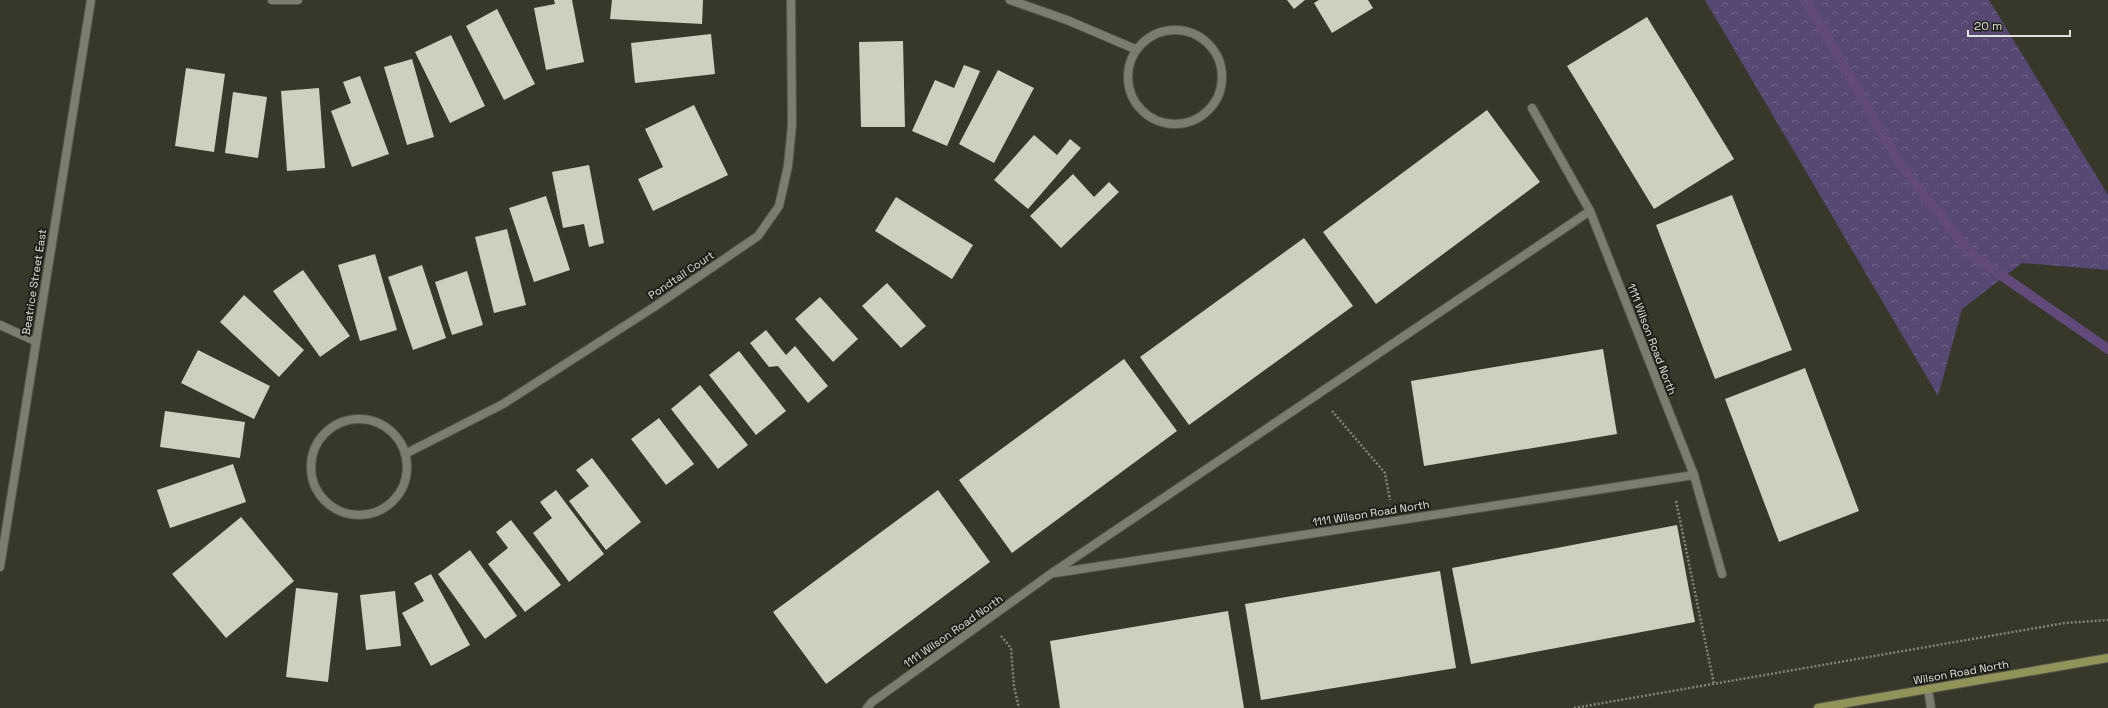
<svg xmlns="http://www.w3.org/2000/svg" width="2108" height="708" font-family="'Space Grotesk',sans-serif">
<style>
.forest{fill:url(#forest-crowns)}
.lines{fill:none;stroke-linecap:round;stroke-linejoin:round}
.stream{stroke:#614979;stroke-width:10}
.building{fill:#ced0bf}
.service-casing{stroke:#56564b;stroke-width:10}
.minor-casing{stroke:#56564b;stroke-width:10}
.tertiary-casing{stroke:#56564b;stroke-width:10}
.secondary-casing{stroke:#56564b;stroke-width:10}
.path{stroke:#848479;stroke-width:2.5;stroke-dasharray:2 2;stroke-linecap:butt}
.service{stroke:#7c7d6e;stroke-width:8}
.minor{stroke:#7c7d6e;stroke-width:8}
.tertiary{stroke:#7c7d6e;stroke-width:8}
.secondary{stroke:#929358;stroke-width:8}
.labels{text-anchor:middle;stroke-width:4;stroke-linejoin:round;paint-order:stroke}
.street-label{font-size:11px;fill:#e2e2da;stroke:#1e1f19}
</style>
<defs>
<pattern id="forest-crowns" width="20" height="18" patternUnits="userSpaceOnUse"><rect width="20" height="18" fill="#564773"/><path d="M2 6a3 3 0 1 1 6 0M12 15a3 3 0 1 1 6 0" fill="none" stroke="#6e6186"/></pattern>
</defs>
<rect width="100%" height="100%" fill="#37382a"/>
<polygon class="forest" points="1705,0 1989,0 2108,195 2108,270 2022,263 1962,309 1938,396"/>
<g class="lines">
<polyline class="stream" points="1806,0 1901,166 1972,255 2108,349"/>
</g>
<g class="building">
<polygon points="554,0 572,0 584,62 546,70 534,8 555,4"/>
<polygon points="612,0 703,0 702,24 610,19"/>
<polygon points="1287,0 1305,0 1294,9"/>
<polygon points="1319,0 1368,0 1373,8 1332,33 1314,3"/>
<polygon points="497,9 535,84 504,100 466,26"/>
<polygon points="1647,17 1734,159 1654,209 1567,66"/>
<polygon points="711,34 715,74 635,83 631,43"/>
<polygon points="451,35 485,106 450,123 415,52"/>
<polygon points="903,41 905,127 861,127 859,42"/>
<polygon points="412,59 434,137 407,145 384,67"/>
<polygon points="964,65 980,71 947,146 912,131 935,80 954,88"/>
<polygon points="186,68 225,74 214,152 175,146"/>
<polygon points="998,70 1034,88 994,163 959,144"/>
<polygon points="360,76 389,154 352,167 331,111 351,103 343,82"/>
<polygon points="319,88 325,168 287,171 281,91"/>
<polygon points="233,92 267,97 258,158 225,153"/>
<polygon points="694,105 728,175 653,211 638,179 663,167 645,129"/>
<polygon points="1487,110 1540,182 1376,304 1323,232"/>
<polygon points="1034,135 1057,155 1070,139 1081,148 1028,209 994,180"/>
<polygon points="589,165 604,243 589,247 584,224 563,228 552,172"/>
<polygon points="1073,174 1094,197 1109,182 1119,192 1061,248 1030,216"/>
<polygon points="1732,195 1792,350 1715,379 1656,225"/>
<polygon points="546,196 570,270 534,282 509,208"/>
<polygon points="896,197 973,245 952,279 875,231"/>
<polygon points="507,229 526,305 494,313 475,237"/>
<polygon points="1304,238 1353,306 1189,425 1140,357"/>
<polygon points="375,254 397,330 360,341 338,265"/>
<polygon points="422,265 446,338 413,350 388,277"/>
<polygon points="303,270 350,336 320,357 273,291"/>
<polygon points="467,271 483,325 452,335 435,282"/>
<polygon points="887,283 926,326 901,348 862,306"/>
<polygon points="244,295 304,350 279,377 220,322"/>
<polygon points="820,297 858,339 833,362 795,319"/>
<polygon points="766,330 786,355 795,346 828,386 808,403 778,366 769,367 750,343"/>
<polygon points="1603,349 1617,434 1424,466 1411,381"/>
<polygon points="198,350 270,386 254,419 181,383"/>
<polygon points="739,351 786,411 756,435 709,375"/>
<polygon points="1124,359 1177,431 1012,553 959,480"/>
<polygon points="1805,368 1859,511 1779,542 1725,399"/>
<polygon points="700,385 748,445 718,469 671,409"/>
<polygon points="165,411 245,422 240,458 160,447"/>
<polygon points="659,418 694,464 666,485 631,439"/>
<polygon points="592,458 641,522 606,550 569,501 589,486 576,470"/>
<polygon points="233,464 246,502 170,528 157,490"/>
<polygon points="556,490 604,554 569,582 533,533 552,518 540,502"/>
<polygon points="938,490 990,562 826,684 773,612"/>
<polygon points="241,517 294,581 226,638 172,574"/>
<polygon points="511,520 561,585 525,612 488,564 508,548 496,532"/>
<polygon points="1677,525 1695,622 1471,664 1452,568"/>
<polygon points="470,550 517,616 485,639 438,574"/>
<polygon points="1440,571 1456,668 1261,700 1245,604"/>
<polygon points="431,574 470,645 431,666 402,613 424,601 414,583"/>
<polygon points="296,588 338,593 328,682 286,677"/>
<polygon points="395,591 401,646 366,650 360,595"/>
<polygon points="1228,611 1244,708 1060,708 1050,641"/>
</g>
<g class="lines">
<g class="service-casing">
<g id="service">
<polyline points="1532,108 1590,211 1694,475 1722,574"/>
<polyline points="0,325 35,341"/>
<polyline points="1055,573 1694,475"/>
<polyline points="867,708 872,702 1052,573 1590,211"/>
</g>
</g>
<g class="minor-casing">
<g id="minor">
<polyline points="272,0 298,0"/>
<polyline points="1010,0 1067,20 1135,49"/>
<circle cx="1175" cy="77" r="47"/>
<circle cx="359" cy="467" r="48"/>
<polyline points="405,454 503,404 654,307 758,236 779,206 788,166 792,125 791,0"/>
<polyline points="1928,689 1931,708"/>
</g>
</g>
<g class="tertiary-casing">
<polyline id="tertiary" points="0,567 91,0"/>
</g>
<g class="secondary-casing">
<polyline id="secondary" points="1818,708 2108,658"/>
</g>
<g class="path">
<polyline points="1332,411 1385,473 1390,500"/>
<polyline points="1676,501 1714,684"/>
<polyline points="1001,636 1011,648 1014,687 1019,708"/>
<polyline points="1574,708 2065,623 2108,620"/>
</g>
<use href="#service" class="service"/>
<use href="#minor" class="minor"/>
<use href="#tertiary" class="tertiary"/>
<use href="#secondary" class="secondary"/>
</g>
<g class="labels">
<g class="street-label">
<text transform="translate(681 275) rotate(-34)" y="4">Pondtail Court</text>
<text transform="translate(34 282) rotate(-81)" y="4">Beatrice Street East</text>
<text transform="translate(1652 339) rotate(69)" y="4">1111 Wilson Road North</text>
<text transform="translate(1371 513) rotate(-9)" y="4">1111 Wilson Road North</text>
<text transform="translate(953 631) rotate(-35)" y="4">1111 Wilson Road North</text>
<text transform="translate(1961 672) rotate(-10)" y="4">Wilson Road North</text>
</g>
</g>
<path d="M1968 30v6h102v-6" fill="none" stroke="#e2e2da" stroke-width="2"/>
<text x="1974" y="30" font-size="12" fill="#e2e2da" stroke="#1e1f19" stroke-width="3" paint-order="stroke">20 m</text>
</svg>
